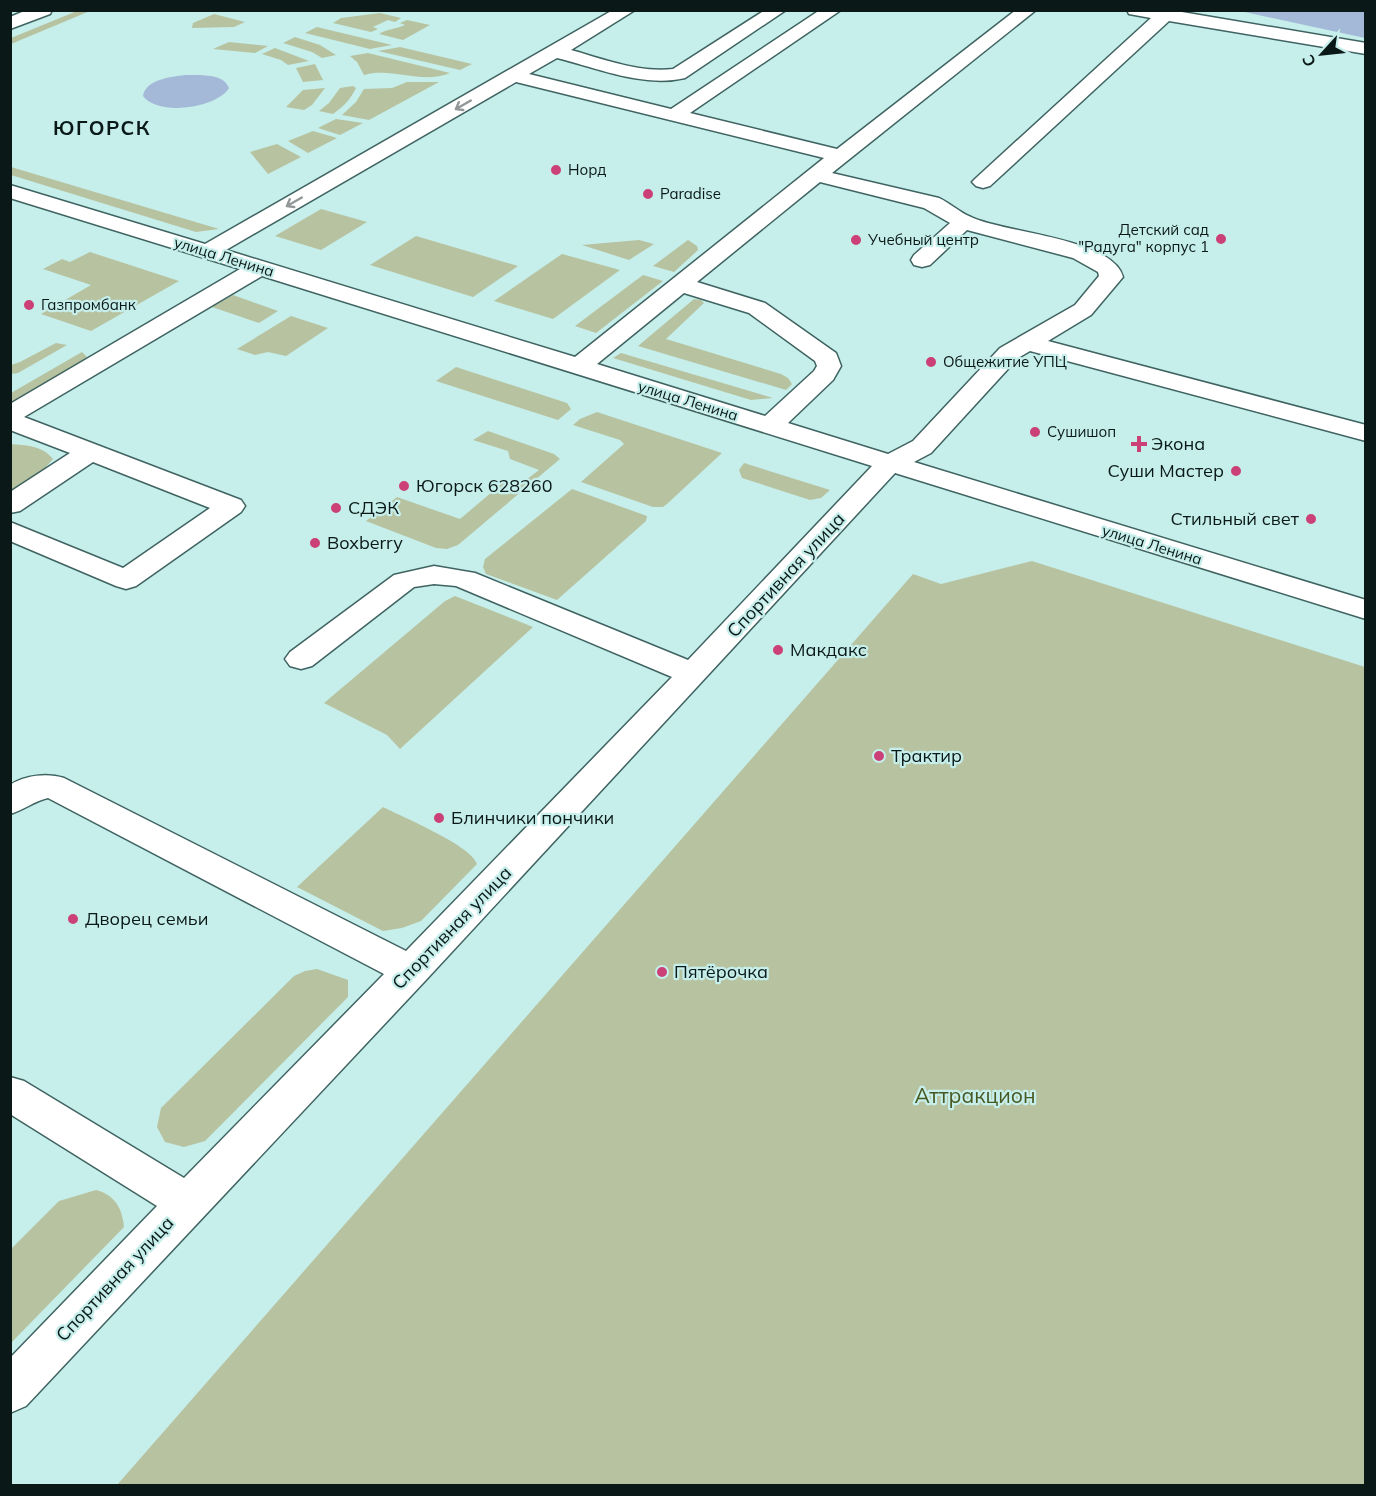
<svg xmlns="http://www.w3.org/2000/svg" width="1376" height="1496" font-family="Mulish,sans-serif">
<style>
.green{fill:#b7c3a0}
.water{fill:#a4b8d8}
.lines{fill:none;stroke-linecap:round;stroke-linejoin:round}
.minor-casing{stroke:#3f6361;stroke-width:3}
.minor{fill:#fff;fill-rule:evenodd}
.oneway{stroke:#919897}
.poi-dot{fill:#cb4077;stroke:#c6eeeb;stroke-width:2}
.labels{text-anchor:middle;stroke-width:4.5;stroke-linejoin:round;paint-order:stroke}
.far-poi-label{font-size:15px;fill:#0a1918;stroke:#c6eeeb;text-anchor:start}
.far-street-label{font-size:15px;fill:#0a1918;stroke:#c6eeeb}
.poi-label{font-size:18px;fill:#0a1918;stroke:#c6eeeb;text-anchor:start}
.street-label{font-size:18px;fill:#0a1918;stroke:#c6eeeb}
.far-district-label{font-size:20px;font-weight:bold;letter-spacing:1.5px;fill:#0a1918;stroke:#c6eeeb}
.near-park-label{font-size:21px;fill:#485821;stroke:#c6eeeb}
</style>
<rect width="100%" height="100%" fill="#c6eeeb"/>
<g class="green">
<polygon points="77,11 90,11 11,44 11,38"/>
<polygon points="380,13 401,18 395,22 388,20 373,27 378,29 371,32 333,23 341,18"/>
<polygon points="214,14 245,22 234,27 192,28 193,23"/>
<path d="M407 20 430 25 403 40 379 34C387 29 396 29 405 25L400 23Z"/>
<polygon points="317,27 392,45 370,49 305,33"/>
<polygon points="295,37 320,45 336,55 322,58 312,52 283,43"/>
<polygon points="229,42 268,46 255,53 213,49"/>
<polygon points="400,47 472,64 460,70 378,51"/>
<polygon points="275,48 309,61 288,65 281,60 262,54"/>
<path d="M368 53 450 73C422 85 393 67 364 75L357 62 350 56Z"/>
<polygon points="315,64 323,80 303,82 296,68"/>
<polygon points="407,82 439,82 369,120 342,115 356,102 364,89 392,88"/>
<path d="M353 86 356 88C350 100 344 106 333 114L319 111 329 103 340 88Z"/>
<polygon points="325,88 312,105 304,110 286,107 303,90"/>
<polygon points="336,119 363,123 340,135 318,128"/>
<polygon points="313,131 337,138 308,153 288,141"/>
<polygon points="277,144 301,157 268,174 250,152"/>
<polygon points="10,167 11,167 219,229 196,232 11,175"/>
<polygon points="321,209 367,222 321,250 275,236"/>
<polygon points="416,236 518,266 473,297 370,265"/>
<polygon points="639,240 654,244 629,260 582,245"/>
<polygon points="688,240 697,246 698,250 674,272 653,266"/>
<polygon points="90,252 179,281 91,331 41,314 91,285 43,269 62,259 70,262"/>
<polygon points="562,254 620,270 553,319 494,301"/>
<polygon points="643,275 663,281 596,333 575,326"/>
<polygon points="233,295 278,311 259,323 212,307"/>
<polygon points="694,299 701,300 704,303 666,339 781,374 788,378 792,384 786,390 638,346"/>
<polygon points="291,316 328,328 286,356 268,352 255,355 237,349"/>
<polygon points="56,343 67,345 18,373 11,374 11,365 20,362"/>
<polygon points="82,352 87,357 82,361 11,403 11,393"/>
<polygon points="621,353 773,398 751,400 613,358"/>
<polygon points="456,367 567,403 571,409 558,420 436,381"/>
<polygon points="597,412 722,453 668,503 663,507 653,507 581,482 624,444 620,440 573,425 580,419"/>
<polygon points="488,431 554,454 560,459 458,545 447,549 436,548 366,521 397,497 460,519 505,481 518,486 539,470 510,459 508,451 473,440"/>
<path d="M10 444C26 445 43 446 53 459L31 484 10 497Z"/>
<polygon points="744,463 830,490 821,498 810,500 742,478 739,470"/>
<polygon points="572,489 647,516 646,521 557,600 486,574 483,567 485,559"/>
<polygon points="1032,561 1365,667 1365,1485 117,1485 913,574 941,584"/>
<polygon points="455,596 533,627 400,749 387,735 324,703 445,601"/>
<path d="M383 807C402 817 471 845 477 864L421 921 402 928 383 931 297 887Z"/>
<polygon points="317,969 348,980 348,997 205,1141 184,1147 165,1142 157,1127 161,1108 294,976 305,971"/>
<path d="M96 1190C115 1195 122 1208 124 1227L11 1343V1249L59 1201Z"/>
</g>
<g class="water">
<polygon points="1240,11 1365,11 1365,38"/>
<path d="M185 75C199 75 224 73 229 88 216 109 157 116 143 96 146 79 171 77 185 75Z"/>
</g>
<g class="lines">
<g class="minor-casing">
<g id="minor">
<polygon points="27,10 52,10 50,14 10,29 10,17"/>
<path d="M613 10H635L571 50C603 59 639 73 673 69L765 10H786L685 78C644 88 597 68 557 58L529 74 671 109 820 10H841L690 113 837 149 1016 10H1036L832 173 939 198C950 203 959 212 971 217 1004 233 1113 238 1123 277L1091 315 1048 341 1366 425V441L1030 351 1018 358 931 453 914 462 1366 600V619L895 473 425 981 26 1406 10 1413V1358L157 1206 10 1114V1077L24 1081 184 1178 384 974 48 798C34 801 24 810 10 814V785C25 775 48 773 64 778L406 951 672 677 456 586 434 584 414 587 312 666 301 669 290 666 285 659 290 652 394 575 434 566 475 573 688 660 872 466 262 276 24 417 241 500 245 506 241 512 136 586 126 589 116 586 10 541V522L123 568 210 508 93 462 20 511 10 513V492L70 453 10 430V404L240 269 10 198V185L205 244ZM516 82 824 158 575 357 226 250ZM820 182 924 208 950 223 914 255 911 260 914 265 922 267 930 265 967 230 1073 258 1098 272 1099 276 1075 305 1000 348 913 441 888 454 788 423 833 380 841 366 836 353 765 303 697 282ZM684 293 749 313 815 361 817 366 814 371 765 416 597 364Z"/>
<polygon points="1127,10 1170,10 1366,43 1366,54 1169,21 990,186 983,188 976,186 972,182 976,178 1151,18 1129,14"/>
</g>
</g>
<use href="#minor" class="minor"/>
</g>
<defs><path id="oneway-shaft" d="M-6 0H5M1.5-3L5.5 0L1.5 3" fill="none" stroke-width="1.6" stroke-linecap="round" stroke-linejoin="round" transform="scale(1.5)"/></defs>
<g class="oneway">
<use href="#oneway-shaft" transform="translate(463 105) rotate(150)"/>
<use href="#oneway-shaft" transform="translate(294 202) rotate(150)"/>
</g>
<g class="poi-dot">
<circle cx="556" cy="170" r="6"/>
<circle cx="648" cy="194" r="6"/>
<circle cx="1221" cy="239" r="6"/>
<circle cx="856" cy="240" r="6"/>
<circle cx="29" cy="305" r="6"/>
<circle cx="931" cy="362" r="6"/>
<circle cx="1035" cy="432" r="6"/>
<path d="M1136 435h6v6h6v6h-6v6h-6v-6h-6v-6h6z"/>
<circle cx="1236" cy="471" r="6"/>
<circle cx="404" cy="486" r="6"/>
<circle cx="336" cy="508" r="6"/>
<circle cx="1311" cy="519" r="6"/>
<circle cx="315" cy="543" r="6"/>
<circle cx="778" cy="650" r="6"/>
<circle cx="879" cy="756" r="6"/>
<circle cx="439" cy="818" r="6"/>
<circle cx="73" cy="919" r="6"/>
<circle cx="662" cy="972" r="6"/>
</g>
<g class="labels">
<g class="far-poi-label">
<text x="568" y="175">Норд</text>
<text x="660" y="199">Paradise</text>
<text x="1209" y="235" text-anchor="end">Детский сад<tspan x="1209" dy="17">"Радуга" корпус 1</tspan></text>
<text x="868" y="245">Учебный центр</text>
<text x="41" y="310">Газпромбанк</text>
<text x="943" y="367">Общежитие УПЦ</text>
<text x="1047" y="437">Сушишоп</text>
</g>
<g class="far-street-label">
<text transform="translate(224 257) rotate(17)" y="5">улица Ленина</text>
<text transform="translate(688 401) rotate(17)" y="5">улица Ленина</text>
<text transform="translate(1152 545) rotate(17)" y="5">улица Ленина</text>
</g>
<g class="poi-label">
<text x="1151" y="450">Экона</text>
<text x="1224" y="477" text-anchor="end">Суши Мастер</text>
<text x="416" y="492">Югорск 628260</text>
<text x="348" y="514">СДЭК</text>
<text x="1299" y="525" text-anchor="end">Стильный свет</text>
<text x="327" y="549">Boxberry</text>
<text x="790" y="656">Макдакс</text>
<text x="891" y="762">Трактир</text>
<text x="451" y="824">Блинчики пончики</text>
<text x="85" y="925">Дворец семьи</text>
<text x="674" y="978">Пятёрочка</text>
</g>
<g class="street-label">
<text transform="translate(786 575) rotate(-47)" y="6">Спортивная улица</text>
<text transform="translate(452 928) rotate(-46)" y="6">Спортивная улица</text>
<text transform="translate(115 1279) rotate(-47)" y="6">Спортивная улица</text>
</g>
<g class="far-district-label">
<text x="102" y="135">ЮГОРСК</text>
</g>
<g class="near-park-label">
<text x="975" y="1103">Аттракцион</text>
</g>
</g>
<rect width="1376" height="1496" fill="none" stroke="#0a1918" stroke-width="24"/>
<g transform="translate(1322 54) rotate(243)" stroke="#c6eeeb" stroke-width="4.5" paint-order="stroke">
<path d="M0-4.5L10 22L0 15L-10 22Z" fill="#0a1918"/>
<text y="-9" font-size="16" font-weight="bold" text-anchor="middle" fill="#0a1918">С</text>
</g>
</svg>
